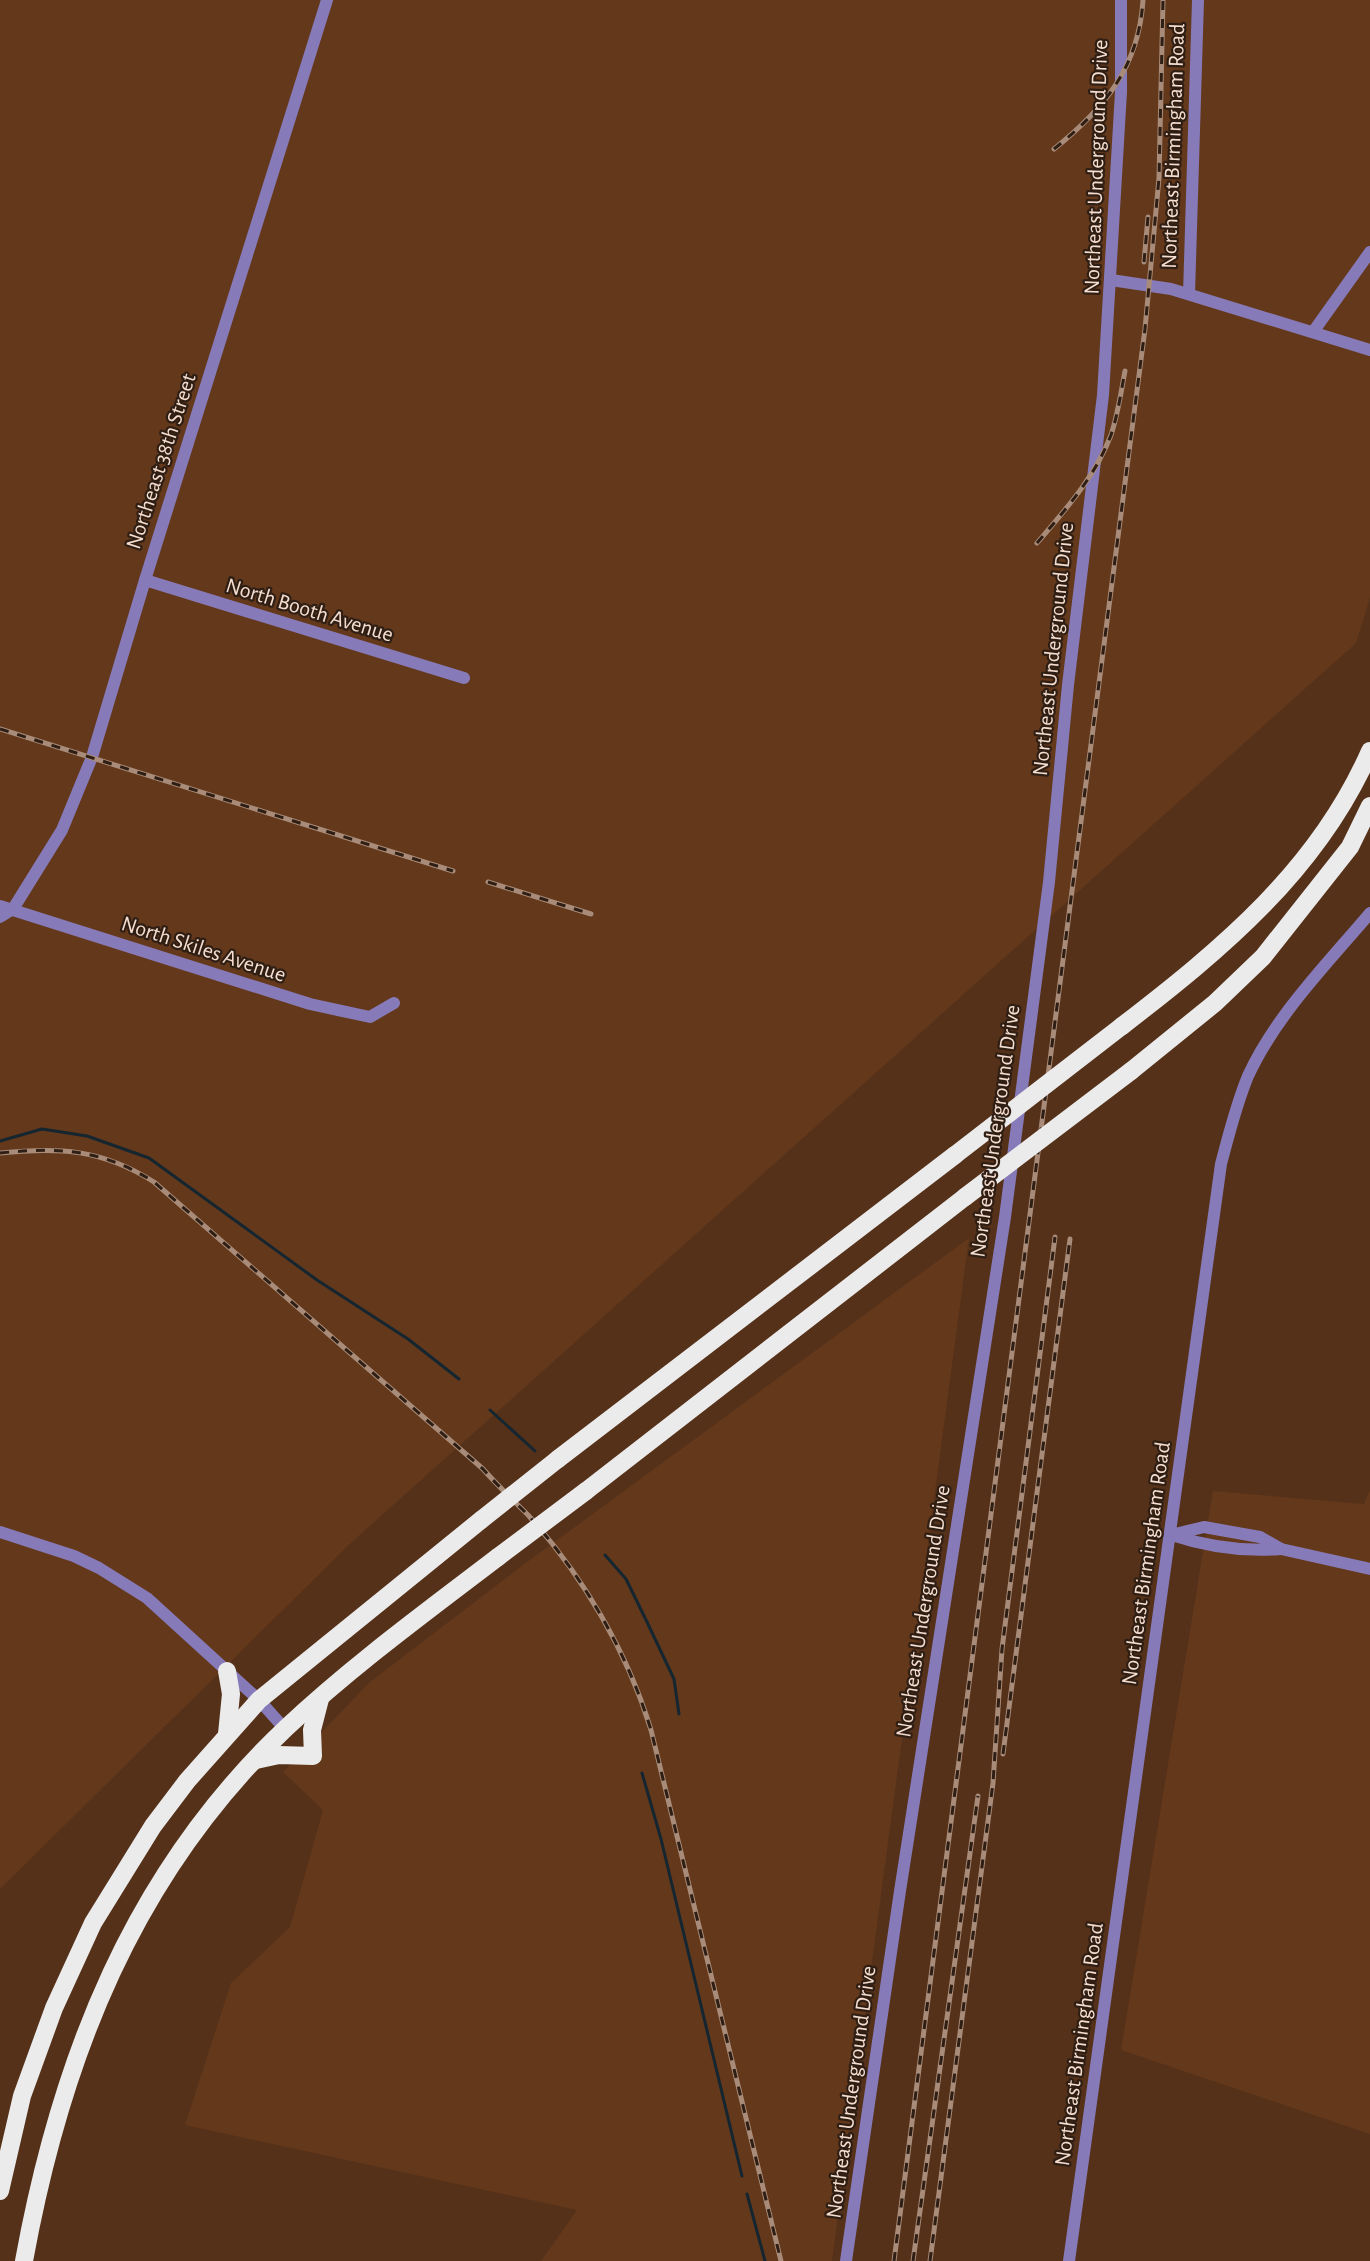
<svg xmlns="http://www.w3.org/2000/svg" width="1370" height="2261" font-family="'Alegreya Sans',sans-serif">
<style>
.built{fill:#63381b}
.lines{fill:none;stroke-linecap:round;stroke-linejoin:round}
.stream{stroke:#152630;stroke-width:3}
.minor{stroke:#877ab8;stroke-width:12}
.highway{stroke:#ebebeb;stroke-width:18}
.rail-casing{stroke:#a88b78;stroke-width:5}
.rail{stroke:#2f1e14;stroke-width:3;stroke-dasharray:9;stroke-linecap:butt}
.highway-bridge{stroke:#ebebeb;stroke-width:18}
.labels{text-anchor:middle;stroke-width:4.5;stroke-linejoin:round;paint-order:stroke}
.street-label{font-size:22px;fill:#f5ddcf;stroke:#2f1e14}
</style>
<rect width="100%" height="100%" fill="#553119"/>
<g class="built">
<polygon points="0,0 1370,0 1370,598 1356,643 353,1541 0,1889"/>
<polygon points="969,1238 832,2261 541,2261 577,2210 185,2125 231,1983 290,1927 323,1810 283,1772 370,1682 527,1562"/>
<polygon points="1370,1490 1370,2134 1121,2050 1213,1491 1364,1504"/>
</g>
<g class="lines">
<g class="stream">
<polyline points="0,1141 42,1129 87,1136 149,1158 317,1280 408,1339 459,1379"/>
<polyline points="490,1410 535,1451"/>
<polyline points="605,1555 626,1579 647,1622 674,1679 679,1714"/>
<polyline points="642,1773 661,1839 742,2176"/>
<polyline points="747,2194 765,2261"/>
</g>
<g class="minor">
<polyline points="1111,280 1171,289 1370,350"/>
<polyline points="1189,294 1198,0"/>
<polyline points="1313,332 1370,252"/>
<polyline points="145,580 464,678"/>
<polyline points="0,906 310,1004 370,1017 394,1003"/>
<polyline points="0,917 13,909 62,830 92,757 145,580 327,0"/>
<polyline points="0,1532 74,1556 99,1568 147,1598 259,1700 285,1729"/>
<polyline points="1171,1535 1204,1527 1260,1537 1281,1549 1370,1569"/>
<path d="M1172 1535C1208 1547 1242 1552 1281 1549"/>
<polyline points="846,2261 900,1891 1005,1217 1049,882 1068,685 1103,395 1121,92 1121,0"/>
<path d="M1069 2261 1221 1164C1229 1134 1236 1105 1248 1076 1276 1015 1327 964 1370 913"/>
</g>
<g class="highway">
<path d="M1122 1026C1222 949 1318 870 1370 751"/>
<polyline points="1131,1071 1215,1003 1263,957 1350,847 1370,806"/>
<polyline points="558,1459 955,1155"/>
<polyline points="586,1491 965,1197"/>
<polyline points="227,1671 231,1694 227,1734"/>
<polyline points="256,1760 279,1755 313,1756 312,1730 320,1699"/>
<polyline points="0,2191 22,2096 54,2008 93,1923 153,1826 187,1781 259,1700 481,1520"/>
<path d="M24 2261C61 2058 133 1873 286 1728 352 1666 426 1612 498 1557"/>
</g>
<g class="rail-casing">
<g id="rail">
<path d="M1054 149C1104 109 1139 67 1143 0"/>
<polyline points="1144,262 1148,217"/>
<path d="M1037 543C1066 509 1095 477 1111 435 1118 414 1121 392 1125 371"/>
<polyline points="0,729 453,871"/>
<polyline points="488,882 591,914"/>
<path d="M0 1153C59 1147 102 1149 154 1182L483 1469C497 1485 513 1500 528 1515 583 1576 627 1651 651 1730L781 2261"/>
<polyline points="1003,1754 1070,1239"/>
<polyline points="894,2261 1145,329 1159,178 1163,0"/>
<polyline points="913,2261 978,1796"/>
<polyline points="930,2261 993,1783 1002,1649 1055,1237"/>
</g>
</g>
<use href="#rail" class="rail"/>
<g class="highway-bridge">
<polyline points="955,1155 1122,1026"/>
<polyline points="965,1197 1131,1071"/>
<polyline points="481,1520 558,1459"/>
<polyline points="498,1557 586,1491"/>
</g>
</g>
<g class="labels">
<g class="street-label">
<text transform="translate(1172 146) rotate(-88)" y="8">Northeast Birmingham Road</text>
<text transform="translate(1095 167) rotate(-88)" y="8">Northeast Underground Drive</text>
<text transform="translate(160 461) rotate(-72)" y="8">Northeast 38th Street</text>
<text transform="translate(310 609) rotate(17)" y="8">North Booth Avenue</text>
<text transform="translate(1052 649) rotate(-84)" y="8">Northeast Underground Drive</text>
<text transform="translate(204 948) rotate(18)" y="8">North Skiles Avenue</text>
<text transform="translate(994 1131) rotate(-82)" y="8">Northeast Underground Drive</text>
<text transform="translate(1145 1563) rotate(-82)" y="8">Northeast Birmingham Road</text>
<text transform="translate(922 1611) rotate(-81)" y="8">Northeast Underground Drive</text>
<text transform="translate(1078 2044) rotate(-82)" y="8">Northeast Birmingham Road</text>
<text transform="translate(850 2092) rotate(-82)" y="8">Northeast Underground Drive</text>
</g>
</g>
</svg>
